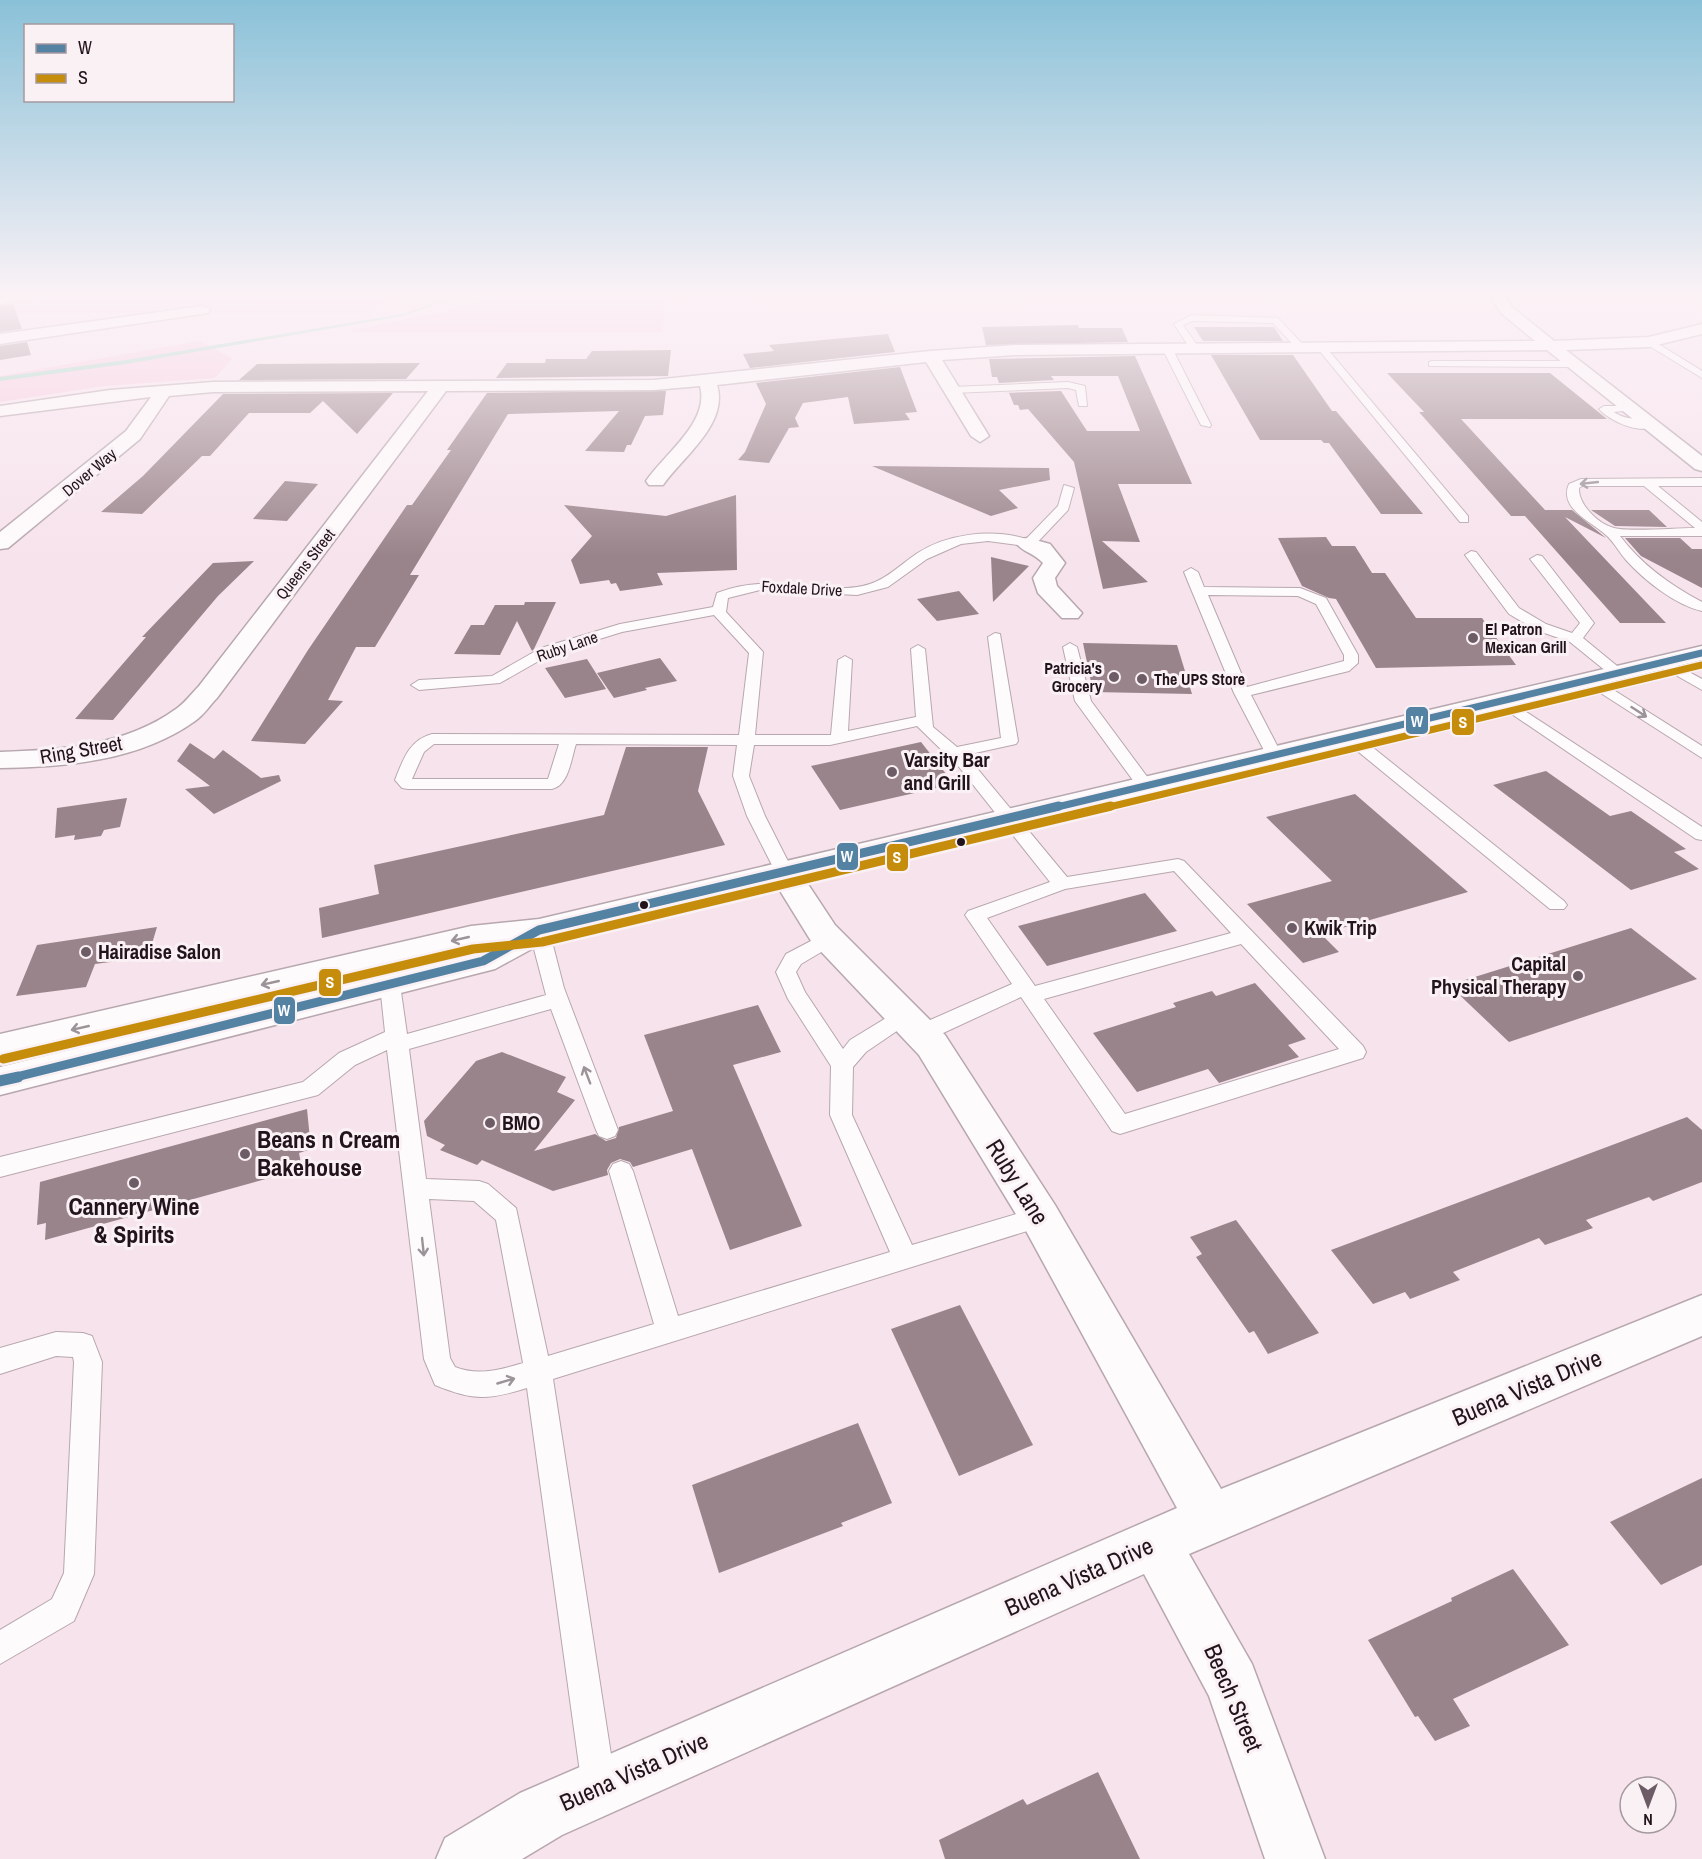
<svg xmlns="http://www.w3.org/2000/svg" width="1702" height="1859" font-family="'Archivo Narrow',sans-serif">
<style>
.green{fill:#f8cadf}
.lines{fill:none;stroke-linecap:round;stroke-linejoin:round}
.stream{fill:#9dd4c1;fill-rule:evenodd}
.building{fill:#9a848b}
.service-casing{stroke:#b7a7ae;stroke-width:2}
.minor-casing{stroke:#b7a7ae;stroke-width:3}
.secondary-casing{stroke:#b7a7ae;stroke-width:3}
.service{fill:#fefbfc;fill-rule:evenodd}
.minor{fill:#fefbfc;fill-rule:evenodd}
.secondary{fill:#fefbfc;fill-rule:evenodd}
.bus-1-far2-casing{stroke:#faf1f5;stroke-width:10}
.bus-1-far1-casing{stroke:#faf1f5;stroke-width:14}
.bus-1-casing{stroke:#faf1f5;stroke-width:16}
.bus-2-far1-casing{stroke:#faf1f5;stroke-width:10}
.bus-2-casing{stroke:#faf1f5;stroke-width:14}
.bus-1-far2{stroke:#5482a3;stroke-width:7}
.bus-1-far1{stroke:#5482a3;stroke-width:9}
.bus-1{stroke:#5482a3;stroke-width:11}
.bus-2-far1{stroke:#c68d0d;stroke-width:7}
.bus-2{stroke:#c68d0d;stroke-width:9}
.oneway{stroke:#9b9397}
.poi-dot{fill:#6d5c65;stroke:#faf1f5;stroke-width:2}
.bus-dot{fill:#23141c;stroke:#faf1f5;stroke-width:2}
.labels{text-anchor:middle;stroke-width:6;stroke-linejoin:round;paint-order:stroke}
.far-street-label{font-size:16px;fill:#23141c;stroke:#faf1f5}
.far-poi-label{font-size:16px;font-weight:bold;fill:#23141c;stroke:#faf1f5;text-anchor:start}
.street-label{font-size:20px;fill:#23141c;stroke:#faf1f5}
.poi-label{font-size:20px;font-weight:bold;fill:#23141c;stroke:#faf1f5;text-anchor:start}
.near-poi-label{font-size:24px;font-weight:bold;fill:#23141c;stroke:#faf1f5;text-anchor:start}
.near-street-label{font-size:24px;fill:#23141c;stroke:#faf1f5}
.line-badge{stroke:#faf1f5;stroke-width:2}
.badge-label{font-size:16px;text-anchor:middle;font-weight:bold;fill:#fff}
</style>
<rect width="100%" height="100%" fill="#f7e3ec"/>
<g class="green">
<polygon points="0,296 403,296 361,313 0,313"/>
<polygon points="490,296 667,296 662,332 346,332 470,306"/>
<polygon points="700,296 877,296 878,299 699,301"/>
<polygon points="199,341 233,358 215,378 104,386 0,402 0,376"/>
</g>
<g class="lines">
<polygon class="stream" points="456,296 461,296 403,316 126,364 0,381 0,377 126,360 402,314"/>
</g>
<g class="building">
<polygon points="13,304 22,329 0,332 0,306"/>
<polygon points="1078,325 1079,328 1122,328 1128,342 986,345 982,327"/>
<polygon points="1194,327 1274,327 1283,341 1203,341"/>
<polygon points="888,334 895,352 750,368 743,354 774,351 769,345"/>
<polygon points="27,342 31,355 0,360 0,346"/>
<polygon points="671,350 668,376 496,378 507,363 545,363 546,359 586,359 592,351"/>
<polygon points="1211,355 1293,355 1332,411 1336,411 1423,514 1381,514 1329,443 1324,443 1321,440 1260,440"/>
<polygon points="1135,356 1192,484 1118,484 1140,542 1102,541 1148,582 1103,589 1074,462 1028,409 1020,410 1018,405 1014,405 1009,393 1004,393 1061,391 1087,431 1140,431 1118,376 1051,376 1054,380 999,383 997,377 992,377 989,359"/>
<polygon points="420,363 406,379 239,380 257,364"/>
<polygon points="900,367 917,412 905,413 910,420 854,424 848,397 803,403 795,418 799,427 789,428 769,463 738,460 745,452 766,404 756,383"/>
<polygon points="1387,373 1550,373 1607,419 1461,419 1545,510 1572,510 1606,538 1565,517 1666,623 1620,623 1525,516 1511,516 1419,412 1424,412"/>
<polygon points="666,391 663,415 645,416 631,445 627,445 624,452 585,451 619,411 508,414 410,575 419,575 375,647 356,647 328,700 343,701 305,744 251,741 308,650 407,505 412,505 451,450 447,450 487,393"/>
<polygon points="393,393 357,434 323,401 310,413 249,413 210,456 202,456 142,514 101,512 143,476 223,394"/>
<polygon points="872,466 1049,468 1050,480 999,490 1018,508 991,516"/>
<polygon points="285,481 318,484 287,521 253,519"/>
<polygon points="736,495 737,570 657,573 663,585 620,591 616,583 611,584 609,580 580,584 571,560 592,536 564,505 666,516"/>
<polygon points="1591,510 1649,510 1667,527 1615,526"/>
<polygon points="1326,537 1332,546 1355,546 1372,573 1385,573 1416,618 1482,618 1516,665 1376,668 1336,599 1329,598 1302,586 1278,538"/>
<polygon points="1625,538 1680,538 1692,549 1702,549 1702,588 1641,556"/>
<polygon points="991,557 1029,566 993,602"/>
<polygon points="254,561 218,596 113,720 75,719 146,637 142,637 213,563"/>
<polygon points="959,591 979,614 937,621 917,599"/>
<polygon points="525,602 556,602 534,649 532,651 517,621 500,655 454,654 471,625 484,625 495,605 524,605"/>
<polygon points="1083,643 1177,645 1192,694 1093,692"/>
<polygon points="660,658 677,681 645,688 647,690 614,698 597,673"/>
<polygon points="587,659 606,689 565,698 545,668"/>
<polygon points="921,742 954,784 840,810 811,766"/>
<polygon points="190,743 214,759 223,750 261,778 279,775 281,781 214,814 185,789 210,786 177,761"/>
<polygon points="626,747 708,747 698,791 725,845 322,938 319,908 379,894 374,865 604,815"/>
<polygon points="1546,771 1610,816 1631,811 1686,849 1674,852 1699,869 1631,890 1493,785"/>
<polygon points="1355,794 1468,892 1321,934 1339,952 1303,963 1247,904 1332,881 1266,817"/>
<polygon points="127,798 120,827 104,830 101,836 74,840 75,835 55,838 57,808"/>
<polygon points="1145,893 1177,931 1047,966 1018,926"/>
<polygon points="157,927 148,957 95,964 86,987 16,996 37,945"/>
<polygon points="1631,928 1697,979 1509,1042 1449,985"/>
<polygon points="1255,983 1306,1039 1288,1045 1299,1057 1219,1083 1208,1069 1137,1092 1093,1033 1176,1007 1173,1003 1212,991 1216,996"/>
<polygon points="758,1005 781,1052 733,1065 802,1226 730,1250 692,1149 633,1167 630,1162 620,1159 611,1163 607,1170 608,1175 553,1191 482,1160 477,1165 440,1150 445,1145 427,1136 424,1121 476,1061 502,1052 566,1077 557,1092 575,1100 534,1151 595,1134 606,1141 616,1138 619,1127 673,1111 644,1035"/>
<polygon points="307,1109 311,1149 299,1153 302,1169 45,1240 46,1223 37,1225 40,1182"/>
<polygon points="1687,1117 1702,1130 1702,1182 1653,1201 1649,1197 1586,1220 1593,1228 1545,1245 1539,1238 1453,1272 1460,1280 1410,1299 1405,1292 1373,1304 1331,1250"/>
<polygon points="1236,1220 1319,1333 1268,1354 1254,1331 1249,1333 1196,1257 1202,1254 1190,1237"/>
<polygon points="960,1305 1033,1445 959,1476 891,1329"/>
<polygon points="858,1423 892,1503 841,1523 843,1526 719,1573 692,1485"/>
<polygon points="1702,1478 1702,1565 1661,1585 1610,1522"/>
<polygon points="1513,1569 1569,1645 1453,1699 1470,1726 1435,1741 1418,1716 1415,1717 1368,1640 1452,1601 1451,1598"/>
<polygon points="1098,1772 1140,1859 945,1859 939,1840 1023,1799 1027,1805"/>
</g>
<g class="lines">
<g class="service-casing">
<g id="service">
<polygon points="20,296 38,296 0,304 0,298"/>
<polygon points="1192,315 1278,318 1305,347 1297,349 1273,323 1193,321 1183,325 1199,348 1191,350 1174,324"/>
<polygon points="1646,340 1652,340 1702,371 1702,378 1646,344"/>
<polygon points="1167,345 1172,348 1211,425 1210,427 1201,425 1162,348"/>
<polygon points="1318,345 1324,345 1468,516 1468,522 1460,522 1318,349"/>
<polygon points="1432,361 1574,361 1579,364 1574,367 1429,366 1429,362"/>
<polygon points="1068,382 1085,386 1087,406 1079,406 1076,390 1068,388 952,393 947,390 952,387"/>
<path d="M1604 406H1633V410L1614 412C1627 422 1644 416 1656 425 1641 436 1610 421 1599 409Z"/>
<path d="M1702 478V486H1658L1702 522V536H1620C1642 565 1670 585 1702 602V611C1675 605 1644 580 1626 560 1619 552 1614 542 1606 535 1592 522 1558 508 1569 484L1581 479ZM1582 486H1644L1695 528C1676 528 1630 532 1614 528 1598 524 1578 504 1579 488Z"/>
<path d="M1064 485 1074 488 1068 510 1033 547 988 541 961 544 927 559 888 587 857 595 760 590 728 598 726 612 763 652 755 735H831L838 660 845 656 852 660 848 731 916 717 911 649 918 645 925 649 933 727 957 747 1001 738 988 637 995 633 1000 634 1018 741 1016 744 966 755 1067 877 1178 859 1184 861 1363 1046 1366 1052 1363 1058 1120 1134 1112 1131 1021 997 928 1040 920 1042 912 1040 909 1034 912 1028 1012 984 965 915 968 911 1050 882 959 767 917 726 830 745H754L749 776 765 816 794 873 785 879 776 873 747 816 733 776 737 745 576 744C571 759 569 785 552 789H408L402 788 395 780C403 760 409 740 432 734L739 735 749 653 714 615 622 632 551 654 500 683 419 690 411 685 419 680 492 676 541 648 620 624 713 607 717 593C773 572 804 594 857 587 882 584 896 568 916 554 946 534 991 528 1026 539L1058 506ZM434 744H559L548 779H412L424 752ZM1174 871 1231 933 1035 986 987 918 1065 889ZM1241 944 1339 1049 1125 1114 1044 999Z"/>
<polygon points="1471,551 1476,552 1519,608 1546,624 1572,633 1580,623 1530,559 1537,555 1542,556 1594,623 1583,638 1622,670 1625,673 1622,676 1612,676 1570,642 1536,630 1509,614 1465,555"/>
<path d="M1191 568 1198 572 1204 587 1300 588 1326 598 1358 655V663L1349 671 1251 695 1282 755 1280 758H1268L1234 693 1184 572ZM1208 595 1298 596 1316 604 1344 655V661L1247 687Z"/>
<polygon points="1070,643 1077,647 1091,701 1154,786 1152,790 1140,790 1075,701 1063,647"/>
<polygon points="1663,658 1702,679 1702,690 1658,665 1656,662"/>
<polygon points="1590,675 1702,746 1702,758 1585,683 1582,680 1585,677"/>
<polygon points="1502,696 1702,827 1702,840 1696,839 1497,704 1494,701 1497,698"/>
<polygon points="1350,732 1356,734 1564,901 1567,905 1564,909 1550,909 1344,740 1342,737 1344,734"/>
<path d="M539 923 546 925 549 930 564 988 618 1130 615 1136 607 1139 599 1136 596 1130 551 1009 409 1049 426 1179 479 1181 488 1184 516 1208 548 1356 654 1324 609 1171 613 1164 621 1161 629 1164 633 1171 678 1316 890 1252 830 1115 831 1066 788 999 776 972 786 954 828 932 835 934 838 939 835 944 801 964 796 972 805 992 843 1049 850 1040 896 1012 903 1009 910 1012 914 1017 910 1022 866 1052 853 1067 852 1115 912 1245 1040 1207 1049 1210 1052 1217 1049 1224 1040 1227 553 1379 616 1787 611 1799 599 1804 587 1799 582 1787 527 1388C488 1400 474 1401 435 1385L424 1359 387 1050 355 1065 318 1095 0 1177V1157L303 1082 339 1053 385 1032 380 985 383 980 390 978 397 980 400 985 407 1034 546 995 529 930 532 925ZM429 1199 474 1201 496 1220 523 1363C500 1370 477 1376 455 1367L450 1358Z"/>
<polygon points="56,1332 83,1333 92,1336 102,1362 94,1574 74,1621 0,1664 0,1630 52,1599 64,1573 74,1362 73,1357 56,1356 0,1374 0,1348"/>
</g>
</g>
<g class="minor-casing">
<g id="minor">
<path d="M1491 296H1505L1512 307 1554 341 1649 337 1702 324V334L1649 347 1566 350 1702 456V471L1695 469 1547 350 1015 355 942 360 989 436 980 442 971 436 926 362 717 385C729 423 684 456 663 485H649L646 481C665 453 710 422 700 386L654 390 446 391 217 698C210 705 204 715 195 721 139 761 66 767 0 768V752C61 750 125 746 176 709 185 703 191 694 199 686L428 391 213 392 169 396 140 439 8 548 0 549V532L126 431 151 397 0 416V406L110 390 213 382 654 380 930 351 1015 345 1535 341 1501 313Z"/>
<polygon points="203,306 210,310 208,313 0,344 0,334"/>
<path d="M1028 538 1050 544 1065 563 1055 578 1057 586 1082 613 1078 618H1062L1038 593 1033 578 1043 563C1034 553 1023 552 1017 544L1020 539Z"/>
<polygon points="785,863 796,866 835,925 945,1035 1055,1205 1221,1489 1702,1295 1702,1336 1189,1554 1252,1664 1325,1859 1265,1859 1209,1696 1144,1574 562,1835 522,1859 436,1859 445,1838 520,1793 1177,1508 1025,1229 919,1055 811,941 769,873 774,866"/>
</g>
</g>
<g class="secondary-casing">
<polygon id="secondary" points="1702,646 1702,660 541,940 539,945 495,969 0,1095 0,1067 473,952 482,947 0,1060 0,1034 471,926 539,919"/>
</g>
<use href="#service" class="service"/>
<use href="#minor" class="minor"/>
<use href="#secondary" class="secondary"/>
<g class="bus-1-far2-casing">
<polyline id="bus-1-far2" points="1053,808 1702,653"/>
</g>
<g class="bus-1-far1-casing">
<polyline id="bus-1-far1" points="12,1078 483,961 539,930 1059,806"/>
</g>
<g class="bus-1-casing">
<polyline id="bus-1" points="0,1081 18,1077"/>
</g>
<g class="bus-2-far1-casing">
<polyline id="bus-2-far1" points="1105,808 1702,665"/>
</g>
<g class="bus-2-casing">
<polyline id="bus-2" points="3,1059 473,949 542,942 1111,806"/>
</g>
<use href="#bus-1-far2" class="bus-1-far2"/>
<use href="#bus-1-far1" class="bus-1-far1"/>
<use href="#bus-1" class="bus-1"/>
<use href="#bus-2-far1" class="bus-2-far1"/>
<use href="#bus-2" class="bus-2"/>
</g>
<defs><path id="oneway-shaft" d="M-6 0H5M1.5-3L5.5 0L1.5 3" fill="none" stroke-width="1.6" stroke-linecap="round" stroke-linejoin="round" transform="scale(1.5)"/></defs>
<g class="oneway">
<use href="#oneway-shaft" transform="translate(1589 483) rotate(174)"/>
<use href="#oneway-shaft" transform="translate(1639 712) rotate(33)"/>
<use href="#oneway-shaft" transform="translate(460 939) rotate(167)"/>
<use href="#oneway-shaft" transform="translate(270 983) rotate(167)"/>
<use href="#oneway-shaft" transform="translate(80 1028) rotate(167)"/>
<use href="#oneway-shaft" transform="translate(587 1075) rotate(-111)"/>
<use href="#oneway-shaft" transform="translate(423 1247) rotate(84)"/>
<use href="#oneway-shaft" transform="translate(506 1381) rotate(-16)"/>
</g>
<linearGradient id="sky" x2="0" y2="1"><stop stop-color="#8ac1d8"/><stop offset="0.53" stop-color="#fbf2f6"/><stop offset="1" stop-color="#fbf2f6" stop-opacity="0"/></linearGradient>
<rect width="1702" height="556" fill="url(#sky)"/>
<g class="poi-dot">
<circle cx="1473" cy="638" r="6"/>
<circle cx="1114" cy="677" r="6"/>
<circle cx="1142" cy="679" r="6"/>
<circle cx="892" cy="772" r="6"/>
<circle cx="1292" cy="928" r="6"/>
<circle cx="86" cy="952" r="6"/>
<circle cx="1578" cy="976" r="6"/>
<circle cx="490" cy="1123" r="6"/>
<circle cx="245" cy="1154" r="6"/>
<circle cx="134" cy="1183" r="6"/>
</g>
<g class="bus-dot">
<circle cx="961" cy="842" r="5"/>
<circle cx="644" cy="905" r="5"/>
</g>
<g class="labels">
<g class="far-street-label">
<text transform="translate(89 472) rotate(-40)" y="6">Dover Way</text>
<text transform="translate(305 564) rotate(-52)" y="6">Queens Street</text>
<text transform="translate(802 588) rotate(3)" y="6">Foxdale Drive</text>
<text transform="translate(567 646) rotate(-19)" y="6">Ruby Lane</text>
</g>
<g class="far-poi-label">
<text x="1485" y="635">El Patron<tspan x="1485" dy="18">Mexican Grill</tspan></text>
<text x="1102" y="674" text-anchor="end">Patricia's<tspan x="1102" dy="18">Grocery</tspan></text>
<text x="1154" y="685">The UPS Store</text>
</g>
<g class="street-label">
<text transform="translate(81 750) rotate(-10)" y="7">Ring Street</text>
</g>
<g class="poi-label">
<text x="904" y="767">Varsity Bar<tspan x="904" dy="23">and Grill</tspan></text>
<text x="1304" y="935">Kwik Trip</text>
<text x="98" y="959">Hairadise Salon</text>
<text x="1566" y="971" text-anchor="end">Capital<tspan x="1566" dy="23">Physical Therapy</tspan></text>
<text x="502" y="1130">BMO</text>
</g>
<g class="near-poi-label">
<text x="257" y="1148">Beans n Cream<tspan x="257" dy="28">Bakehouse</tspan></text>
<text x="134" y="1215" text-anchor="middle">Cannery Wine<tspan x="134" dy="28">&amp; Spirits</tspan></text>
</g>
<g class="near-street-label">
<text transform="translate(1017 1182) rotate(58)" y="8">Ruby Lane</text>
<text transform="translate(1527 1388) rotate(-23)" y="8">Buena Vista Drive</text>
<text transform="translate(1079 1577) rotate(-24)" y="8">Buena Vista Drive</text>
<text transform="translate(1233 1698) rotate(67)" y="8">Beech Street</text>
<text transform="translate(634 1772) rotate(-24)" y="8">Buena Vista Drive</text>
</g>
</g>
<g class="line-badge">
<rect x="1405" y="706" width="24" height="29" rx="6" fill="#5482a3"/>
<rect x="1451" y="708" width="24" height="28" rx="6" fill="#c68d0d"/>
<rect x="836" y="842" width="23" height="29" rx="6" fill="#5482a3"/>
<rect x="886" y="843" width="23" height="29" rx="6" fill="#c68d0d"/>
<rect x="318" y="968" width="24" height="29" rx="6" fill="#c68d0d"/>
<rect x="273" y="996" width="23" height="29" rx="6" fill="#5482a3"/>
</g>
<g class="badge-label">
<text x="1417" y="727">W</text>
<text x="1463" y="728">S</text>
<text x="847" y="862">W</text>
<text x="897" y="863">S</text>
<text x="330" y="988">S</text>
<text x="284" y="1016">W</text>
</g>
<rect x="24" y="24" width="210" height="78" fill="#faf1f5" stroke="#a4999e" stroke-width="1.5"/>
<rect x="36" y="44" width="30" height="9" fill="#5482a3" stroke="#a4999e" stroke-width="1.5"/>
<text x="78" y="54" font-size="18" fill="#23141c">W</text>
<rect x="36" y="74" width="30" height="9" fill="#c68d0d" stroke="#a4999e" stroke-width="1.5"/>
<text x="78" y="84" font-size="18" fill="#23141c">S</text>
<g transform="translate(1648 1805) rotate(180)"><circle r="28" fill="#faf1f5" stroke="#a4999e" stroke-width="1.5"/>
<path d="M0-4.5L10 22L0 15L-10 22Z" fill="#6d5c65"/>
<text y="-9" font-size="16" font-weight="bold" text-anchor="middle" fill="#23141c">N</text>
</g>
</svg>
